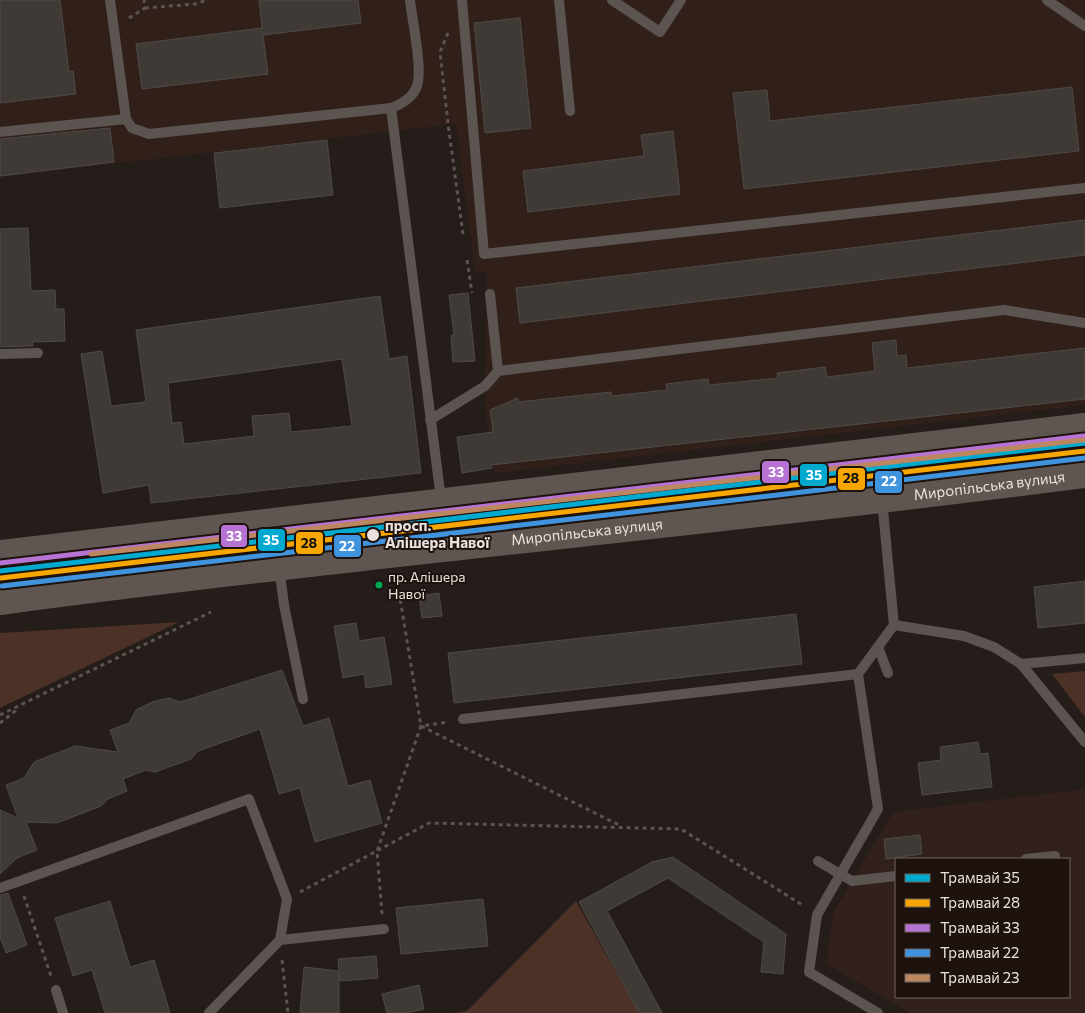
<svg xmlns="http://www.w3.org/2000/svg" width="1085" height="1013" font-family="Commissioner,sans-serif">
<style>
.built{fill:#302019}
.education{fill:#31201c;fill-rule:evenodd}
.green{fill:#4c3126}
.building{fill:#3f3a36;stroke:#4f4a47;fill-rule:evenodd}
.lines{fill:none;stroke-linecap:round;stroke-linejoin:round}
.path{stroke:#5b5451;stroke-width:3;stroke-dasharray:4 4;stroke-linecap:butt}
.lane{stroke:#5b5450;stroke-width:10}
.secondary{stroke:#605651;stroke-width:28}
.tram-1-casing{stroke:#1e120e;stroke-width:9}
.tram-2-casing{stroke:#1e120e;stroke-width:9}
.tram-3-casing{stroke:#1e120e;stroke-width:9}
.tram-4-casing{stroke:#1e120e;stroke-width:9}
.tram-5-casing{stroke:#1e120e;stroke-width:9}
.tram-1{stroke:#00a9ce;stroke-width:5}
.tram-2{stroke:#f7a600;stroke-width:5}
.tram-3{stroke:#b673d3;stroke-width:5}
.tram-4{stroke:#4094de;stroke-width:5}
.tram-5{stroke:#bb8660;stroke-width:5}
.stop-dot{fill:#e9e1dd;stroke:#1e120e;stroke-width:2}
.bus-dot{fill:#00a651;stroke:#1e120e;stroke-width:2}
.labels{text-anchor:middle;stroke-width:4;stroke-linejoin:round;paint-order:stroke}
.bus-label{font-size:14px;fill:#e9e1dd;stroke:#1e120e;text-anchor:start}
.street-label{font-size:15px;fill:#e9e1dd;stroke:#1e120e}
.stop-label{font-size:15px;font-weight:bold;fill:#e9e1dd;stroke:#1e120e;text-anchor:start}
.line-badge{stroke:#1e120e;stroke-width:2}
.badge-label{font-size:14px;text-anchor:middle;font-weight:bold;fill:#fff}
.pale-badge-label{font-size:14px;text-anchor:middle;font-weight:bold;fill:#111}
</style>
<rect width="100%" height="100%" fill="#241d1a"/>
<polygon class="built" points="0,0 1085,0 1085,405 495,473 485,408 487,272 475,272 456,124 0,177"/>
<path class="education" d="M1085 789V1013H910L826 964 833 913 893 812ZM896 859H1069V997H896Z"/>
<g class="green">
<polygon points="179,622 0,708 0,633"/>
<polygon points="1085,671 1085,717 1052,674"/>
<polygon points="576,901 639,1013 452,1013 467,1011"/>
</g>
<g class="building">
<polygon points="0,0 60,0 69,72 73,71 76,94 0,103"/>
<polygon points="259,0 358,0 361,23 263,35 268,74 142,89 136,44 262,28"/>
<polygon points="520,18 531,128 485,133 474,23"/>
<polygon points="1072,87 1079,151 744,189 733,93 767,90 770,121"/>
<polygon points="110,128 114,162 0,176 0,139"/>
<polygon points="673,131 680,194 528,212 523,171 644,156 641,135"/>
<polygon points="327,140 333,195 220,208 214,153"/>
<polygon points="1085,220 1085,255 520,323 516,288"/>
<polygon points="28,228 31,291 55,290 56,309 64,309 65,341 32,342 33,346 0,347 0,229"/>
<polygon points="468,293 475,361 453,362 451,335 454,335 449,295"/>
<path d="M380 296 389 359 407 356 421 473 151 503 149 485 103 493 81 354 102 351 111 406 146 402 136 330ZM342 359 352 426 291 432 289 413 252 416 254 436 184 444 181 422 172 423 168 383Z"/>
<polygon points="896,340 897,356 906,355 907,368 1085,348 1085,399 491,465 492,468 462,473 457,437 493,432 490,410 518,398 518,402 611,392 611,396 667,390 666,384 708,379 709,385 778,378 777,373 825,367 827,377 875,371 872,343"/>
<polygon points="1085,581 1085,623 1038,628 1034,587"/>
<polygon points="439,593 442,616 422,618 419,596"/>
<polygon points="796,614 802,664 454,703 448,653"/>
<polygon points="356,623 359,641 384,637 392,684 366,688 364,674 343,678 334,626"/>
<polygon points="282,670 303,726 329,718 348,786 370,780 382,823 315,842 300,788 279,794 260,729 198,751 191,759 155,772 146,770 123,779 127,791 108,799 101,806 57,823 26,822 37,850 17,858 0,874 0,810 18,818 6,785 24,778 34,762 75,746 118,752 110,730 129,723 136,710 152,702 169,698 180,702"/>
<polygon points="978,742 980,754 988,753 992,787 922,795 918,763 941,760 940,747"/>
<polygon points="920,835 922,854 886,859 884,839"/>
<polygon points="673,857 786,934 783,974 761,972 764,942 668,878 607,911 662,1013 639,1013 579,902 652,862"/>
<polygon points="8,893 27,945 6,953 0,937 0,895"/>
<polygon points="483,899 488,946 401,954 396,908"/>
<polygon points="110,901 130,967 154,960 170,1013 105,1013 92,970 73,976 55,918"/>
<polygon points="376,956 378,978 340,981 339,972 339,1013 300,1013 304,967 339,971 338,959"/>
<polygon points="419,985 424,1009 406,1013 387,1013 382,994"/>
</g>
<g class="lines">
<g class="path">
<polyline points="145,8 195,4 207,0"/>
<polyline points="129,18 145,8 144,0"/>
<polyline points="448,33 440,52 448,124 463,234"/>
<polyline points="467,260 472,293"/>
<polyline points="399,592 421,726 621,826"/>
<polyline points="0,715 211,612"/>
<polyline points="0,723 19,708"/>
<polyline points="300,892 429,823 681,829 804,906"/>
<polyline points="24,896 51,976"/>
<polyline points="382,914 377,851 421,726 449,722"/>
<polyline points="282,960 288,1013"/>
</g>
<g class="lane">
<path d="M110 0 126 119 132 128 149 134 391 108C402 104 413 97 417 86 423 69 412 20 410 0"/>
<polyline points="462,0 484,254 1085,188"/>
<polyline points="559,0 570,111"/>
<polyline points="612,0 660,32 681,0"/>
<polyline points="1047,0 1085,26"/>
<polyline points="391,108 447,546"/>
<polyline points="0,132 126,119"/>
<polyline points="0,354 38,353"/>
<polyline points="498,371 1004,310 1085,323"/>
<polyline points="430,420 485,386 498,371 490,294"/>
<polyline points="279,567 284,605 303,699"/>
<polyline points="894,625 964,636 994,647 1021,664 1085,742"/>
<polyline points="878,647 888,673"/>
<polyline points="1021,664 1085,658"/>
<polyline points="463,719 858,674"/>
<polyline points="1026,859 1055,856"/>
<polyline points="818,861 852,881 896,876"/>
<polyline points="0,888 249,799 287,899 280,940 209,1013"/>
<polyline points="280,940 384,929"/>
<polyline points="56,990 63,1013"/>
<polyline points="878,1013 809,972 817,915 878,809 858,674 894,625 882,500"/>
</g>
<g class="secondary">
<polyline points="0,554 1085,427"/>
<path id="s1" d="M0 601C361 553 724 521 1085 474"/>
</g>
<g class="tram-1-casing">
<path id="tram-1" d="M0 571C362 531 723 486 1085 443"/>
</g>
<g class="tram-2-casing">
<path id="tram-2" d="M1 578C363 538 724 493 1085 451"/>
</g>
<g class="tram-3-casing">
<path id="tram-3" d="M0 563C362 523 723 478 1084 436"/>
</g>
<g class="tram-4-casing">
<path id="tram-4" d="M2 586C363 546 724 501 1085 458"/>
</g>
<g class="tram-5-casing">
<polyline id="tram-5" points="91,554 1083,440"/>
</g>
<use href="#tram-1" class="tram-1"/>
<use href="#tram-2" class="tram-2"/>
<use href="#tram-3" class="tram-3"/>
<use href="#tram-4" class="tram-4"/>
<use href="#tram-5" class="tram-5"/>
</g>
<circle class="stop-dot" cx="373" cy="535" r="7"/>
<circle class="bus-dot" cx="379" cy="585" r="4.5"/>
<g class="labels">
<g class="bus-label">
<text x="388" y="582">пр. Алішера<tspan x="388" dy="17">Навої</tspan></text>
</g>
<g class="street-label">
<text dy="5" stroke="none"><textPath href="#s1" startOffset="996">Миропільська вулиця</textPath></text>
<text dy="5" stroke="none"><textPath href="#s1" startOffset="591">Миропільська вулиця</textPath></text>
</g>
<g class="stop-label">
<text x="385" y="531">просп.<tspan x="385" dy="17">Алішера Навої</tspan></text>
</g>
</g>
<g class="line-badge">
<rect x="761" y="460" width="29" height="24" rx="5" fill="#b673d3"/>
<rect x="799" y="463" width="29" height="24" rx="5" fill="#00a9ce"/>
<rect x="837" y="467" width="29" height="24" rx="5" fill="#f7a600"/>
<rect x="874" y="470" width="29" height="24" rx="5" fill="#4094de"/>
<rect x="220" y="524" width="28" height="24" rx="5" fill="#b673d3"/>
<rect x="257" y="528" width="29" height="24" rx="5" fill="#00a9ce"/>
<rect x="295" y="531" width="29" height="24" rx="5" fill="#f7a600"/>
<rect x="333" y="534" width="29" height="24" rx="5" fill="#4094de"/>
</g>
<g class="badge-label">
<text x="776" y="477">33</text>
<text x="814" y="480">35</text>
<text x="889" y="486">22</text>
<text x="234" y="541">33</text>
<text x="271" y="545">35</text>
<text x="347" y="551">22</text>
</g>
<g class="pale-badge-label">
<text x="851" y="483">28</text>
<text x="309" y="548">28</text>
</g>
<rect x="895" y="858" width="175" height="140" fill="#1e120e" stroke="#6f6561"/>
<rect x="905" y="874" width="25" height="8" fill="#00a9ce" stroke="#6f6561"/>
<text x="940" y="883" font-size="15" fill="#e9e1dd">Трамвай 35</text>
<rect x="905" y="899" width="25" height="8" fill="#f7a600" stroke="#6f6561"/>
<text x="940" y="908" font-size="15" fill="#e9e1dd">Трамвай 28</text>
<rect x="905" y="924" width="25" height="8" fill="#b673d3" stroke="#6f6561"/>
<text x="940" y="933" font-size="15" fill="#e9e1dd">Трамвай 33</text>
<rect x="905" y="949" width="25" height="8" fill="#4094de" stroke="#6f6561"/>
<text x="940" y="958" font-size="15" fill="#e9e1dd">Трамвай 22</text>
<rect x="905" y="974" width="25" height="8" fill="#bb8660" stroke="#6f6561"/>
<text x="940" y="983" font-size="15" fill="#e9e1dd">Трамвай 23</text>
</svg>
